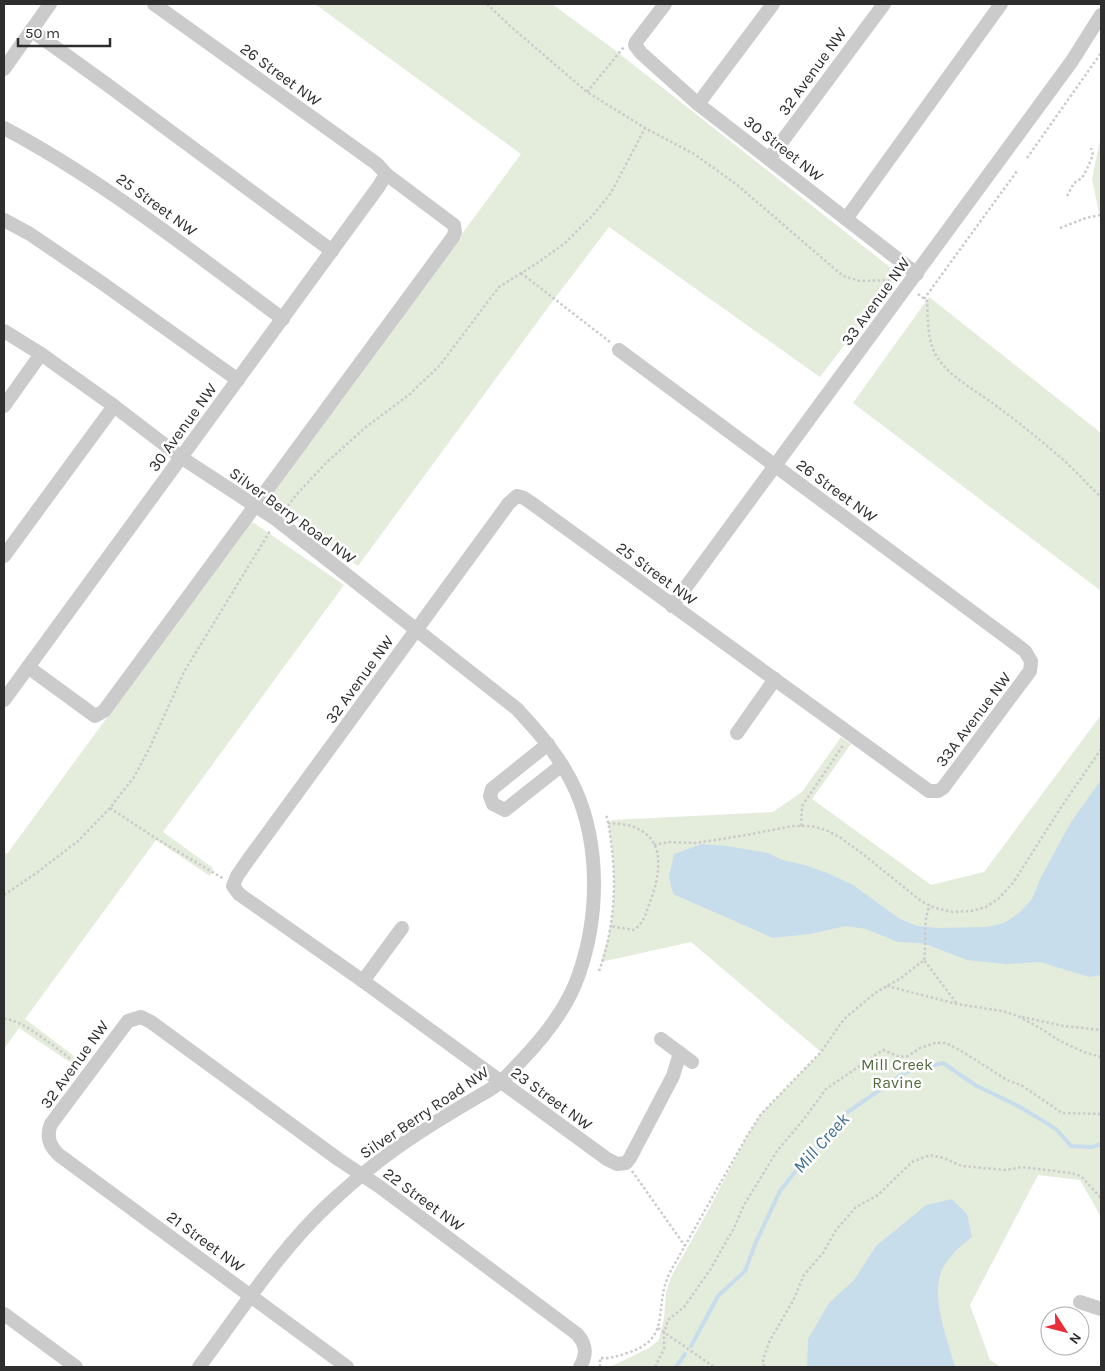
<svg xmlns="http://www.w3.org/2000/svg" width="1105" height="1371" font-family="Karla,sans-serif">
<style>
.green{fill:#e4ecdc}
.water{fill:#c8ddec}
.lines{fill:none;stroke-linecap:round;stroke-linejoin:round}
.stream{stroke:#c8ddec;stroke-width:4}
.path{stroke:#cbcbcb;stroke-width:2.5;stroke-dasharray:2.5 2.5;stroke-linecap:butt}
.minor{stroke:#cbcbcb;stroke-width:14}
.labels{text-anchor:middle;stroke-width:5;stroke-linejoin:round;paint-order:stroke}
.street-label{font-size:16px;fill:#2e2e2e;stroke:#fff}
.park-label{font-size:16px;fill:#506b3b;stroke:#fff}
.water-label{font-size:18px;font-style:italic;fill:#3b6e92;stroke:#fff}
</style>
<rect width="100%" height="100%" fill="#fff"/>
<g class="green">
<polygon points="315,4 552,4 616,51 896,272 897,276 820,377 609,227 552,302 358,566 266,499 521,154"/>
<polygon points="1101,136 1101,223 1092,179"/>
<polygon points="929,297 1101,433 1101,591 853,403"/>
<polygon points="251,521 344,585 163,832 213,868 210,876 156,840 25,1019 78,1059 74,1065 19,1028 4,1049 4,852 7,854"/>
<path d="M1101 715V1217L1080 1180 1038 1175 970 1305 990 1360 1001 1367H610L649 1348 659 1340 664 1318 666 1292 671 1277 709 1209 747 1136 761 1114 821 1052 691 942 601 962C604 950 608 939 610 928 617 894 614 860 609 826L611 820 773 812 802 792 841 737 851 744 812 799 931 885 984 872Z"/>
</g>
<g class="water">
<polygon points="1101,780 1101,975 1089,977 1040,962 1006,964 967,960 931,946 920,943 898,942 866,929 846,926 810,934 773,938 673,894 669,877 674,854 702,844 727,846 768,853 782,860 805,865 830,874 853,885 900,919 917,926 937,928 987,927 1004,923 1020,912 1032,899 1041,877 1071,822"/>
<path d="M952 1199 967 1214 972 1237C960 1246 947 1258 941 1272 931 1300 948 1340 955 1367H807L808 1339 829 1303 854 1280 876 1246 926 1205Z"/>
</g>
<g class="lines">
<g class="stream">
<polyline points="691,1346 718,1296 745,1271 756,1242 780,1191 802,1163 832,1135 839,1118 906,1072 943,1063 975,1085 1020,1107 1056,1129 1071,1146 1092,1147 1101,1144"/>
<polyline points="676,1367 685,1354"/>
</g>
<g class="path">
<polyline points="487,4 509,25 587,92 645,128 694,154 736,184 843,276 860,281 895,280"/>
<polyline points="587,92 624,47"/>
<polyline points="1027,158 1101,53"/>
<polyline points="1067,196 1074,183 1082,178 1087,169 1093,155 1091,148"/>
<polyline points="1060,228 1086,218 1101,215"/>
<polyline points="521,273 610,342"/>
<path d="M918 294 927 301C928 318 927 342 937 357 951 378 975 390 995 405 1017 421 1039 439 1060 457 1075 470 1087 484 1101 497"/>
<polyline points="924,299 1017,171"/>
<polyline points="285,510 296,495 327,462 366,427 410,394 440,365 499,287 539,262 566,242 592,216 611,193 645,128"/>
<polyline points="110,808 157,839 224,879"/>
<path d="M608 823C618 824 630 824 638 829 667 842 659 878 650 902 646 913 644 924 633 930L610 926"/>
<polyline points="801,826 802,806 844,744"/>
<polyline points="654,845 668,842 695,843 741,836 793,826 811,826 826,830 841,838 864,855 921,901 935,908 953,912 971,911 986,907 999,898 1013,883 1060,809 1101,749"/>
<polyline points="4,895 35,874 78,841 110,808 134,777 149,749 184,672 270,531"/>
<path d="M924 960C927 941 922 923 930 905"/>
<path d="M599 971C614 930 617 885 611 842 610 833 609 824 606 815"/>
<polyline points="887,986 957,1004 1002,1011 1018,1016 1040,1028 1060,1041 1084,1052 1101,1057"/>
<polyline points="1022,1017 1064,1026 1101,1030"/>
<path d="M4 1019C22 1018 63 1054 80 1066"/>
<polyline points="632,1171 685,1246"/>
<polyline points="658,1328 714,1367"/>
<path d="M600 1367V1358C610 1359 618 1356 627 1353 673 1339 653 1309 669 1274L747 1136 761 1114 821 1052 844 1019 875 993 901 978 924 960 957 1004"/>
<polyline points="655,1367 664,1349 664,1333 668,1320 684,1307 710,1270 734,1228 744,1205 777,1151 804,1119 826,1089 883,1050 900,1057 908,1056 920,1048 935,1043 946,1043 963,1052 1007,1080 1021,1085 1062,1113 1101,1114"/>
<polyline points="764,1367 763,1360 770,1340 793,1301 804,1275 823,1253 836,1230 855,1208 878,1195 912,1162 930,1155 944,1158 962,1166 1006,1170 1022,1167 1071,1173 1081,1176 1101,1198"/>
</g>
<g class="minor">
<polyline points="665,4 636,42 635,45 641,53 698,104 917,274"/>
<polyline points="31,30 105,83 332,251"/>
<polyline points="4,69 50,4"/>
<polyline points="698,104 773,4"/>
<path d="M4 128C104 181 192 252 283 319"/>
<polyline points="769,159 884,4"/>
<polyline points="846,219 1001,4"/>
<polyline points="4,220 30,234 102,283 238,380"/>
<path d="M4 331 41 354 114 406 182 458 277 520 517 709C540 734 562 759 576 791 600 846 599 917 579 974 568 1007 545 1036 521 1061 514 1068 508 1076 500 1082 494 1088 486 1092 479 1096 457 1109 435 1122 414 1136 385 1155 357 1178 331 1202 279 1250 241 1311 199 1367"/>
<polyline points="619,350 1025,651 1031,661 1030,671 943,788 938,791 929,791 530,502 524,498 517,496 509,503 251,856 237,876 233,886 239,894 363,981 607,1159 617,1164 626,1163 630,1158 673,1076 680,1053"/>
<polyline points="4,406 41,354"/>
<polyline points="4,556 114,406"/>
<polyline points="672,606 1072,61 1101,15"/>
<polyline points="28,667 95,716 104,711 453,237 455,232 454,225 386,174 377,164 154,4"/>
<polyline points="4,700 379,186 386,174"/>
<polyline points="737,733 775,679"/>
<polyline points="548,744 492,789 490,796 493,804 505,810 562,765"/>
<polyline points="363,981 402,928"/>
<polyline points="661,1039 692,1062"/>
<polyline points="1080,1302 1101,1309"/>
<polyline points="4,1314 76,1367"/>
<path d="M347 1367 59 1155C49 1146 46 1136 51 1124L128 1021 141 1017 151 1022 338 1159 380 1187 577 1334C587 1345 587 1355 580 1367"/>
</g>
</g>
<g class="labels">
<g class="street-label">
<text transform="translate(812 71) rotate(-54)" y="6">32 Avenue NW</text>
<text transform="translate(281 74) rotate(36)" y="6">26 Street NW</text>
<text transform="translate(784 148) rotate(38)" y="6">30 Street NW</text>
<text transform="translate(157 204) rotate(36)" y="6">25 Street NW</text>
<text transform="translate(875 301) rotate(-54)" y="6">33 Avenue NW</text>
<text transform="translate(182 427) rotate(-54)" y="6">30 Avenue NW</text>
<text transform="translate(837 490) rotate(36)" y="6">26 Street NW</text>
<text transform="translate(293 515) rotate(36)" y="6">Silver Berry Road NW</text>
<text transform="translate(657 573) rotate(36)" y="6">25 Street NW</text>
<text transform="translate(359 679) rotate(-54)" y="6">32 Avenue NW</text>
<text transform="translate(973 719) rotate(-53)" y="6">33A Avenue NW</text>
<text transform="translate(74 1064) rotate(-54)" y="6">32 Avenue NW</text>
<text transform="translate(552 1098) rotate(36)" y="6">23 Street NW</text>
<text transform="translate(424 1112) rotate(-34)" y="6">Silver Berry Road NW</text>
<text transform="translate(424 1199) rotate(36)" y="6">22 Street NW</text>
<text transform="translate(206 1241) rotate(36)" y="6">21 Street NW</text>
</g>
<g class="park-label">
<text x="897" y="1070">Mill Creek<tspan x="897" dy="18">Ravine</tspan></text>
</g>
<g class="water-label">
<text transform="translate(821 1143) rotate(-48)" y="6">Mill Creek</text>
</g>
</g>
<rect width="1105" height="1371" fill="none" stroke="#2e2e2e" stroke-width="10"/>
<g transform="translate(1065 1331) rotate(126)"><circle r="24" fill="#ffffff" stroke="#ababab"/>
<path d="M0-4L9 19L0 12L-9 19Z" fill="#e82e38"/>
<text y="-8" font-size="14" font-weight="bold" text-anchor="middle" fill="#2e2e2e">N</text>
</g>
<path d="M18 38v8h92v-8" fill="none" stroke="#2e2e2e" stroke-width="2.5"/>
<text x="25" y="38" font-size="15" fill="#2e2e2e" stroke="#ffffff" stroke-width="4" paint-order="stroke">50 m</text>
</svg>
